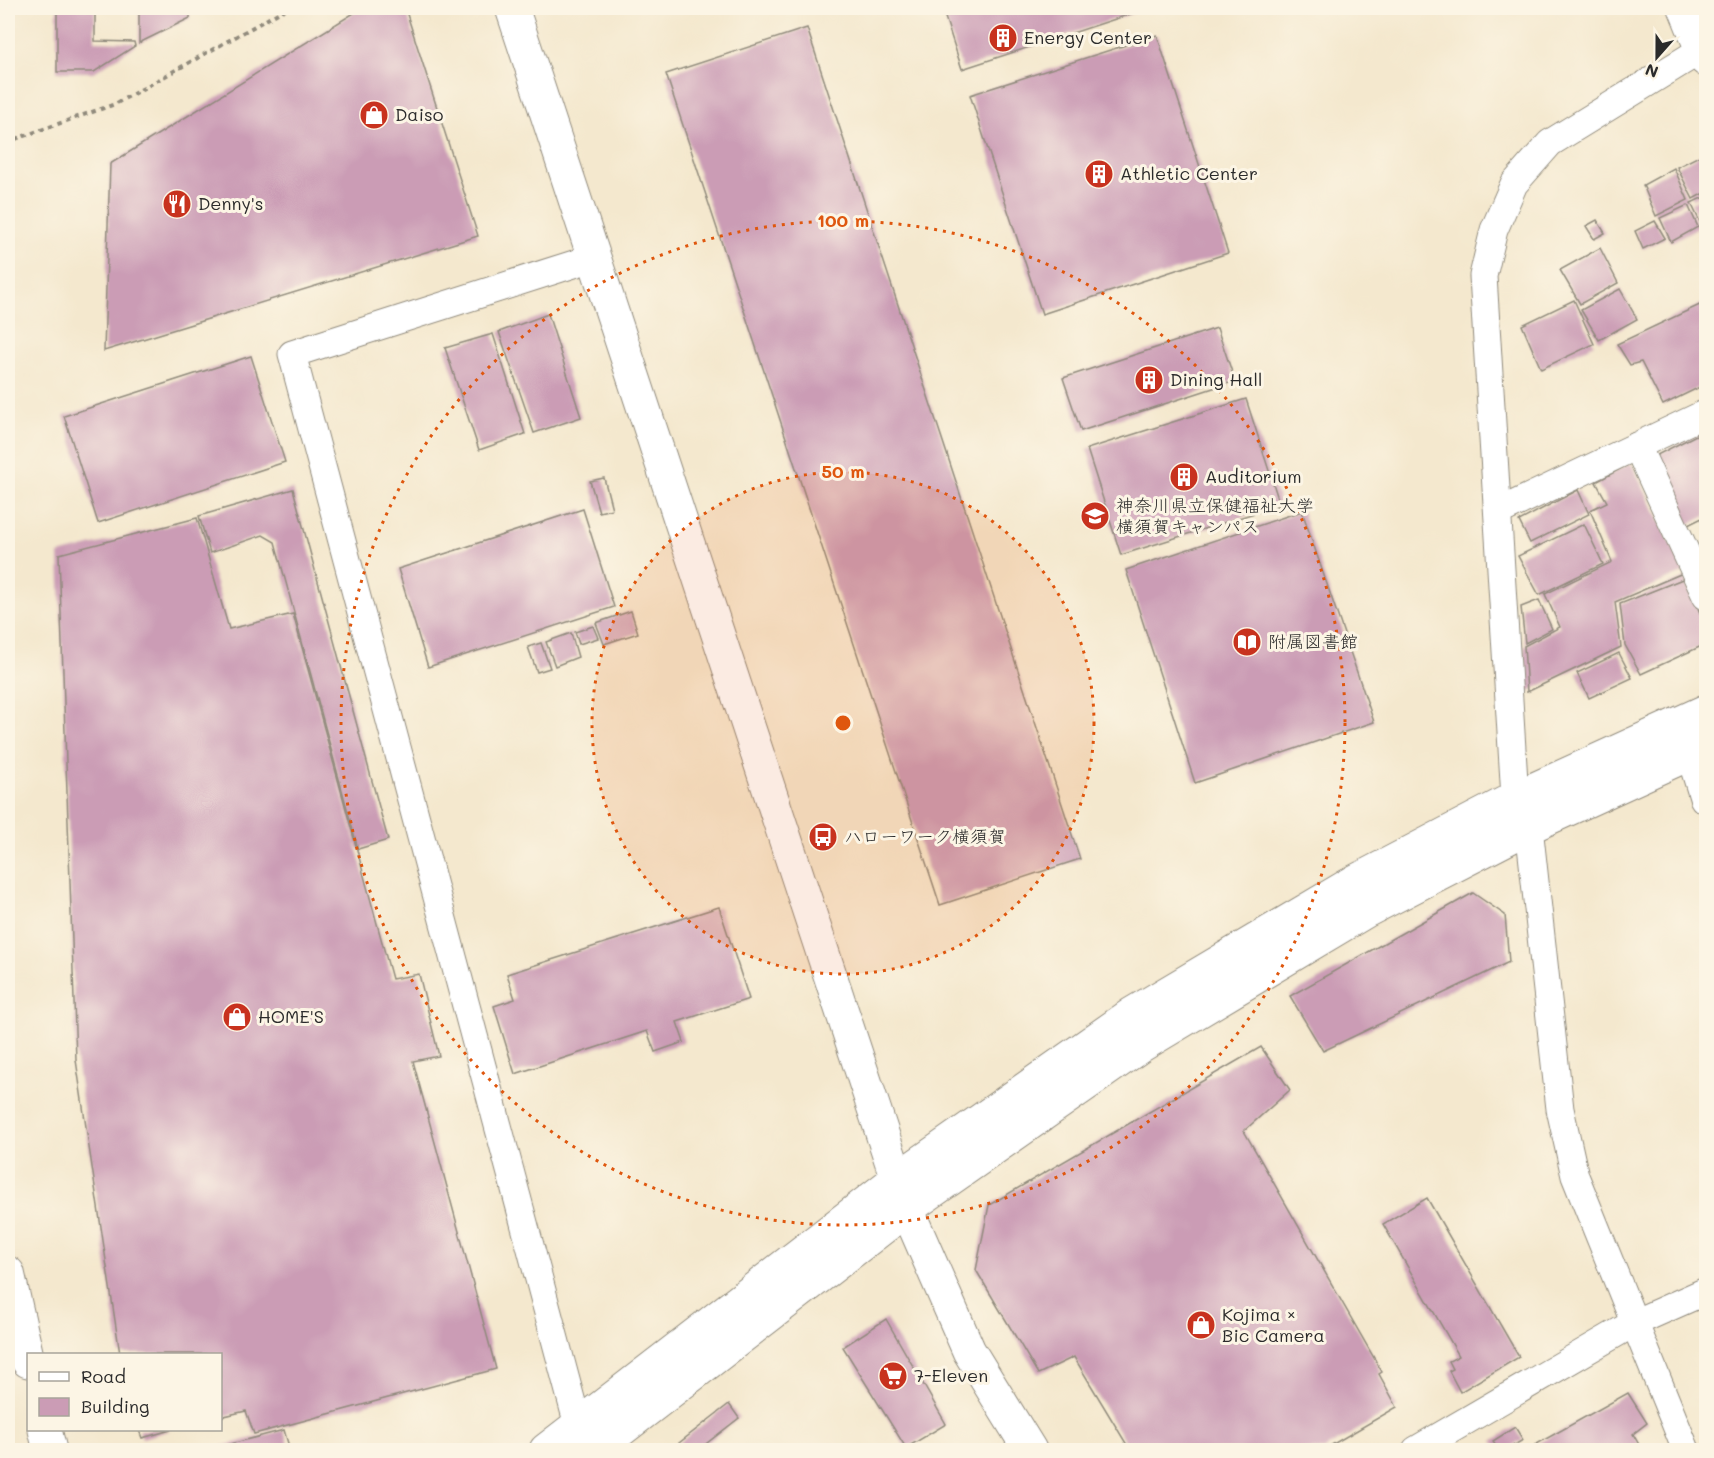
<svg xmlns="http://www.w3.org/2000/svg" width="1714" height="1458" font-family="Mali,'Klee One',sans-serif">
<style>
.building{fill:#cb9cb5}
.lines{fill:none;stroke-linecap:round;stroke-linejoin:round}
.street-casing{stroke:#908a7c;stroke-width:29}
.secondary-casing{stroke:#908a7c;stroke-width:35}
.path{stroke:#908a7c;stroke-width:4;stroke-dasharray:4.5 4.5;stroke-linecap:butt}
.street{stroke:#fff;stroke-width:27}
.secondary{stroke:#fff;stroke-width:33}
.ring{fill:none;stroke:#df570e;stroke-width:3;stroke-dasharray:3 6}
.labels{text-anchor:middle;stroke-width:6;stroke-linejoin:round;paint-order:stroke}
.poi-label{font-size:18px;fill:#2b2b2b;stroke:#fcf5e5;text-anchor:start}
.centre{fill:#df570e;stroke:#fcf5e5;stroke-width:3}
.ring-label{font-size:18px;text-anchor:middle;font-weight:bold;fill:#df570e;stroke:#fcf5e5;stroke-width:6;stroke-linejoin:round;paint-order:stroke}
</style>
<rect width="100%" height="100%" fill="#fcf5e5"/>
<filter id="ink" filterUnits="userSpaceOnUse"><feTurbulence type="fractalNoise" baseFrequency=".0167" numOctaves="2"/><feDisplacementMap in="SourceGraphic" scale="12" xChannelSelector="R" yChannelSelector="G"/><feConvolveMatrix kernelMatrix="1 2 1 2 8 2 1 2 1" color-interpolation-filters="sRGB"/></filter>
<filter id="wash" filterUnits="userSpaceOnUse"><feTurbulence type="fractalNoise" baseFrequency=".008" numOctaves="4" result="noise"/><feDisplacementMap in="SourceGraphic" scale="24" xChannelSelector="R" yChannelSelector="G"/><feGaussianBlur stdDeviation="1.35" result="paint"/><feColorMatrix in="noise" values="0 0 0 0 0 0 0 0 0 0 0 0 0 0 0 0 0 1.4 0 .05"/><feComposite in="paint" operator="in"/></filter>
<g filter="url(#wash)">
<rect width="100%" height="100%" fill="#f4e8ce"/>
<g id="blocks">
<g class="building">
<polygon points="57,8 95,8 95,41 134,42 135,46 94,72 57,72"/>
<polygon points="139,8 190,8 190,18 139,43"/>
<polygon points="362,8 405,8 478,236 104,351 110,164"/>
<polygon points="942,8 1149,8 962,69"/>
<polygon points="807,28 1080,859 940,905 666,74"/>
<polygon points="1157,35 1228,253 1042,314 970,95"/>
<polygon points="1703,154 1706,163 1706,192 1693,199 1677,167"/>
<polygon points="1674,168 1688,200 1656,216 1643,185"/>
<polygon points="1706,196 1706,221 1701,224 1691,203"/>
<polygon points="1688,205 1698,227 1671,242 1660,218"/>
<polygon points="1597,220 1605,233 1594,239 1586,226"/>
<polygon points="1655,221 1665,238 1643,249 1635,231"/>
<polygon points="1600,248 1618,283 1580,304 1560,270"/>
<polygon points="1620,289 1637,319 1599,340 1581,310"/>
<polygon points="1574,300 1594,344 1541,369 1522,325"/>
<polygon points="1706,302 1706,384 1663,405 1641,362 1630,365 1617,344"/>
<polygon points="548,314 581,417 534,433 499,332"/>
<polygon points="1217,328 1235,381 1081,431 1063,378"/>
<polygon points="493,334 525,434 479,450 445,348"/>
<polygon points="251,356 285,462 98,523 64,416"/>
<polygon points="1246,399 1280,505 1121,555 1087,449"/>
<polygon points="1706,430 1706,516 1686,526 1653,457"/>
<polygon points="1631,463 1685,572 1615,602 1621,647 1527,692 1524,646 1560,627 1545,594 1612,562 1590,510 1607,502 1596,482"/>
<polygon points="604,478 612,509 599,512 590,481"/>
<polygon points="293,489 388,840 358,849 275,542 263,535 210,553 199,516"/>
<polygon points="1578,490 1589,514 1530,543 1519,521"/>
<polygon points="583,509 614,607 428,667 398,569"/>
<polygon points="1302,511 1374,722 1195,783 1126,570"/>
<polygon points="197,518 229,629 293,614 392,979 419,974 439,1056 413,1061 496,1369 254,1434 246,1411 220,1417 220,1354 120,1354 76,1060 59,554"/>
<polygon points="1584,524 1603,564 1539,595 1518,556"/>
<polygon points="1685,578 1706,627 1706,644 1641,674 1625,645 1620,604"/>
<polygon points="1539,600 1552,629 1525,643 1521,607"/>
<polygon points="631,611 638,633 604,644 596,623"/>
<polygon points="593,626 598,638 579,644 575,632"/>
<polygon points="571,633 578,657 555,666 546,642"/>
<polygon points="541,643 550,668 537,672 528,647"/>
<polygon points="1619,653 1632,678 1589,698 1577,673"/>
<polygon points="1473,893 1505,915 1509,962 1323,1051 1290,996"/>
<polygon points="719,907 749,999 677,1022 684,1042 655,1052 647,1031 515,1074 494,1006 515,999 507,974"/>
<polygon points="1261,1047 1290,1090 1244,1131 1382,1372 1379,1374 1397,1407 1323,1450 1130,1450 1074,1357 1038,1374 976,1270 989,1205"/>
<polygon points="1427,1198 1519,1357 1460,1392 1449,1371 1453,1369 1449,1361 1459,1356 1383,1224"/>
<polygon points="886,1319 946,1424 906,1448 843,1347"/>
<polygon points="1628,1393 1647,1423 1633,1434 1642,1450 1526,1450"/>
<polygon points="729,1404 739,1418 698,1450 670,1450"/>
<polygon points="1515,1427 1523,1440 1506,1450 1500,1450 1493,1441"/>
<polygon points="139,1430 171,1430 142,1438"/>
<polygon points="284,1430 290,1450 215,1450 215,1448"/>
</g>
</g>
</g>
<g filter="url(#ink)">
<use href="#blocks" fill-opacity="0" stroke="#908a7c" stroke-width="1.5"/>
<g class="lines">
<g class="street-casing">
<g id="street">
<polyline points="1637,446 1706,596"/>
<polyline points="1498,512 1706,413"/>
<polyline points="583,1444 292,354 596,257"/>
<polyline points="1416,1450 1634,1323 1706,1291"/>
<polyline points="1686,1450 1575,1176 1560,1109 1529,827 1515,798 1483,276 1494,230 1514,184 1550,143 1701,50"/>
</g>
</g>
<g class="secondary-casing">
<g id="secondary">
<polyline points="512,8 907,1209 969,1351 1030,1450"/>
<polyline points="1685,8 1706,60"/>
<polyline points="1686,732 1706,797"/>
<polyline points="8,1273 28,1361"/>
<polyline points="45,1430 50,1450"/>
<polyline points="546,1450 897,1179 1132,1014 1356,881 1515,798 1706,711"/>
<polyline points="595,1450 907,1209 1142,1045 1366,911 1529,827 1706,746"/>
</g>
</g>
<polyline class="path" points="15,139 115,104 287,8"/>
<use href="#street" class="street"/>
<use href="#secondary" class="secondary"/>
</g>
</g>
<circle cx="843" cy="723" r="251" fill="#df570e" fill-opacity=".12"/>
<g class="ring">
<circle cx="843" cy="723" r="251"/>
<circle cx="843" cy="723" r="502"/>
</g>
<defs>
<g id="building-disc" transform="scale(1.5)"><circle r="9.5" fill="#c8321e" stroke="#fcf5e5"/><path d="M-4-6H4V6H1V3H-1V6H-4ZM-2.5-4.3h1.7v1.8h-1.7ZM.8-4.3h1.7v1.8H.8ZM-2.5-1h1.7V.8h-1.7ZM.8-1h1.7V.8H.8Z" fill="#fff"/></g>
<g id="shop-disc" transform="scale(1.5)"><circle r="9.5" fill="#c8321e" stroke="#fcf5e5"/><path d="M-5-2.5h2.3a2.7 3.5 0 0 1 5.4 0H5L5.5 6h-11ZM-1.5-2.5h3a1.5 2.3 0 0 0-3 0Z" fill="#fff"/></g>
<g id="restaurant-disc" transform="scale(1.5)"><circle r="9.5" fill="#c8321e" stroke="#fcf5e5"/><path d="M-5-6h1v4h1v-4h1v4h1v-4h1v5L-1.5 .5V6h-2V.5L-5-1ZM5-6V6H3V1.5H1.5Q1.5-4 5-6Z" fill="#fff"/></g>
<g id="university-disc" transform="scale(1.5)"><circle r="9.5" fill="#c8321e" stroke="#fcf5e5"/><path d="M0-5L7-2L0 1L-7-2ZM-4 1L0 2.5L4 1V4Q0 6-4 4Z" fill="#fff"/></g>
<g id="library-disc" transform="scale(1.5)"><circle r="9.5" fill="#c8321e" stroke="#fcf5e5"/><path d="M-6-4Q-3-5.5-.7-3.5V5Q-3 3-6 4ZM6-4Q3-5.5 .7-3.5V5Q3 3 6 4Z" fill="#fff"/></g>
<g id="bus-disc" transform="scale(1.5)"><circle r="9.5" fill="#c8321e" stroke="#fcf5e5"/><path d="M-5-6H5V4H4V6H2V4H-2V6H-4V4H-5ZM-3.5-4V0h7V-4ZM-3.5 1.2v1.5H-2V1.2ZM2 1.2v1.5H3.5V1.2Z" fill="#fff"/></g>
<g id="supermarket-disc" transform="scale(1.5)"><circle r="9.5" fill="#c8321e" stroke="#fcf5e5"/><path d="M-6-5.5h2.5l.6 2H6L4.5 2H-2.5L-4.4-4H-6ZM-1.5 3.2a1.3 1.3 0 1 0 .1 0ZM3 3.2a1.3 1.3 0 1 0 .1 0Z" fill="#fff"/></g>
</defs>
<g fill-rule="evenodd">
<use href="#building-disc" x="1003" y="38"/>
<use href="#shop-disc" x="374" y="115"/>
<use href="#building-disc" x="1099" y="174"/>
<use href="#restaurant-disc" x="177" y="204"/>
<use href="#building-disc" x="1149" y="380"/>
<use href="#building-disc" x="1184" y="477"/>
<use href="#university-disc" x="1095" y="516"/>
<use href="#library-disc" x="1247" y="642"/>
<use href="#bus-disc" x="823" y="837"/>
<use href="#shop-disc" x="237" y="1017"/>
<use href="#shop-disc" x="1201" y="1325"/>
<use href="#supermarket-disc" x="893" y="1376"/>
</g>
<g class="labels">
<g class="poi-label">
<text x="1024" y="44">Energy Center</text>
<text x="395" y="121">Daiso</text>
<text x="1120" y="180">Athletic Center</text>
<text x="198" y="210">Denny's</text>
<text x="1170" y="386">Dining Hall</text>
<text x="1205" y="483">Auditorium</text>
<text x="1116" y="512">神奈川県立保健福祉大学<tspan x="1116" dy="21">横須賀キャンパス</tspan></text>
<text x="1268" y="648">附属図書館</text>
<text x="844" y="843">ハローワーク横須賀</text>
<text x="258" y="1023">HOME'S</text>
<text x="1222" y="1321">Kojima ×<tspan x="1222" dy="21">Bic Camera</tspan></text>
<text x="914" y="1382">7-Eleven</text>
</g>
</g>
<circle cx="843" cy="723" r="9" class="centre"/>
<g class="ring-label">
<text x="843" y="227">100 m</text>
<text x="843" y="478">50 m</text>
</g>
<rect width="1714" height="1458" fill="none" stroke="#fcf5e5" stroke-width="30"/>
<rect x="27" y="1353" width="195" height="78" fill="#fcf5e5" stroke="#a8a49b" stroke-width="1.5"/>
<rect x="39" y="1372" width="30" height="9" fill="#ffffff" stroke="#a8a49b" stroke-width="1.5"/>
<text x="81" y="1383" font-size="18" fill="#2b2b2b">Road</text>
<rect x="39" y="1398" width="30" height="18" fill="#cb9cb5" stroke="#a8a49b" stroke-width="1.5"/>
<text x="81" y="1413" font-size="18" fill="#2b2b2b">Building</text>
<g transform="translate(1657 57) rotate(201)" stroke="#fcf5e5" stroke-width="4.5" paint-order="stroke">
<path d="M0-4.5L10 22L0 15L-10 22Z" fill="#2b2b2b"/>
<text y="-9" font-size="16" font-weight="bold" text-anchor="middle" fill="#2b2b2b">N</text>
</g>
</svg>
